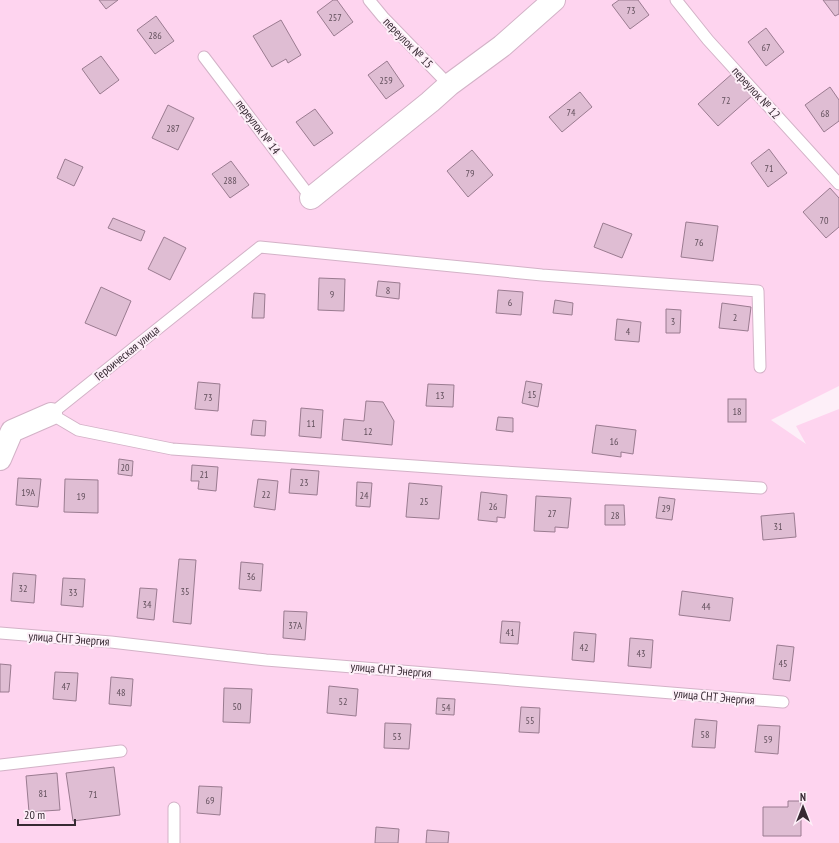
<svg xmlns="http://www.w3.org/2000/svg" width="839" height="843" font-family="'PT Sans Narrow',sans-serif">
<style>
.green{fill:#fed4ef}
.building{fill:#dfbdd3;stroke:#9a7b90}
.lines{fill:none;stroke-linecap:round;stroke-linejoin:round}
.service-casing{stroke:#d3b2c7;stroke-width:13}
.minor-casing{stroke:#d3b2c7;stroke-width:24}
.service{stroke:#fff;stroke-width:11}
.minor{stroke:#fff;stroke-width:22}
.labels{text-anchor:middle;stroke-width:4;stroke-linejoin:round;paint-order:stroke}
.number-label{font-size:10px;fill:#614f5b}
.street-label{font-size:12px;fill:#372a33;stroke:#fdeff8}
</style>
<rect width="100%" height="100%" fill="#fdeff8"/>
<polygon class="green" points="0,0 839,0 839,386 771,420 806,444 796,426 839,409 839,843 0,843"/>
<g class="building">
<polygon points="99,0 118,0 106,9"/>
<polygon points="333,0 337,0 353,22 334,36 317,12"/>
<polygon points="619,0 638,0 649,15 630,29 612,5"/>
<polygon points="823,0 839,0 839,14 835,16"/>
<polygon points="156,16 174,41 155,54 137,30"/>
<polygon points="281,20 301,55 288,63 286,59 272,67 253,36"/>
<polygon points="766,28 784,52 766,66 748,42"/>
<polygon points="101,56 119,80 100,94 82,69"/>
<polygon points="387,61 404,86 386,99 368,75"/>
<polygon points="733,73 753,95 718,126 698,104"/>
<polygon points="830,87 839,100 839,121 824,132 805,105"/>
<polygon points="580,92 592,107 562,132 549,117"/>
<polygon points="168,105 194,118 178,150 152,138"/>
<polygon points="315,109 333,133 314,146 296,122"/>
<polygon points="769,149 787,173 768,187 751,163"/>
<polygon points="472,150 493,175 468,197 447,171"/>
<polygon points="65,159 83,167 74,186 57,178"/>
<polygon points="231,161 249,185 230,198 212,174"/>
<polygon points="830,188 839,198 839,227 826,238 803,212"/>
<polygon points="113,218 145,231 141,241 108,228"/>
<polygon points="686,222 718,226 713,261 681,257"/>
<polygon points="603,223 632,234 622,258 594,247"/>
<polygon points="164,237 186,248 170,280 148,269"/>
<polygon points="319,278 345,279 344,311 318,310"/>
<polygon points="378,281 400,283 399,299 376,296"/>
<polygon points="101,287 131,301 116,336 85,323"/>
<polygon points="498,290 523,292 521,315 496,313"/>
<polygon points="254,293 265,294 264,318 252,318"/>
<polygon points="555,300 573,303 572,315 553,313"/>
<polygon points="722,303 751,307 748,331 719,328"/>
<polygon points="666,309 681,310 680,333 666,333"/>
<polygon points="617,319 641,322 639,342 615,340"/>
<polygon points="526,381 542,384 538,407 522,403"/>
<polygon points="198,382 220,384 218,411 195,409"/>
<polygon points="428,384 454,385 453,407 426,406"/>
<rect x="728" y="399" width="18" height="23"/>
<polygon points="366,401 383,402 394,421 392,445 342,440 344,419 364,421"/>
<polygon points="301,408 323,410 321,438 299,436"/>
<polygon points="498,417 513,418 513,432 496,430"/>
<polygon points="253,420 266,421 265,436 251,435"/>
<polygon points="596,425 636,430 633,454 621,452 621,457 592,453"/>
<polygon points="119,459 133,461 132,476 118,474"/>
<polygon points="192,465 218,467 216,491 198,489 199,481 191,481"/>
<polygon points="291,469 319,471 317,495 289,493"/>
<polygon points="18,478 41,479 38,507 16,505"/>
<polygon points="65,479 98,480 98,513 64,512"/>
<polygon points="258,479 278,481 275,510 254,507"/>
<polygon points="357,482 372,483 370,507 356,506"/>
<polygon points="409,483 442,486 439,519 406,517"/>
<polygon points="481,492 507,495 505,518 497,517 497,522 478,520"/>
<polygon points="536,496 571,498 568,528 555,527 555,532 534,531"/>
<polygon points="659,497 675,499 672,520 656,518"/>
<polygon points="605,505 624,505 625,525 605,525"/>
<polygon points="794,513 796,537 763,540 761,516"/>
<polygon points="179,559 196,560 191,624 173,622"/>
<polygon points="241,562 263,564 261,591 239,589"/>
<polygon points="13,573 36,575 34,603 11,601"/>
<polygon points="63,578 85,579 83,607 61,605"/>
<polygon points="140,588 157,589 154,620 137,618"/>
<polygon points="682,591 733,598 730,621 679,615"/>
<polygon points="284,611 307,612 305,640 283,638"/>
<polygon points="502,621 520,622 518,644 500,643"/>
<polygon points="574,632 596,634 594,662 572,660"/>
<polygon points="630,638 653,640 651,668 628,666"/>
<polygon points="777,645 794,647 790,681 773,679"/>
<polygon points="0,664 11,665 9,692 0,692"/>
<polygon points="55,672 78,673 76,701 53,699"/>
<polygon points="111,677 133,679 131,706 109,704"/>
<polygon points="329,686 358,689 356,716 327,713"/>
<polygon points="224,688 252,689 250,723 223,722"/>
<polygon points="437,698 455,699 454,715 436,714"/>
<polygon points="521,707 540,708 539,733 519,732"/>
<polygon points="695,719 717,721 715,748 692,747"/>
<polygon points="385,723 411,724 409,749 384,748"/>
<polygon points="758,725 780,726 778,754 755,752"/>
<polygon points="114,767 120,815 73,821 66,773"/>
<polygon points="57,773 60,810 29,812 26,776"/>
<polygon points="199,786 222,787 220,815 197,813"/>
<polygon points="788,801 801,801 801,836 763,836 763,807 788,807"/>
<polygon points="376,827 399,829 398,843 375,843"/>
<polygon points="427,830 449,832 448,843 426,843"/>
</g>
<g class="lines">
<g class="service-casing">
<g id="service">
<polyline points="369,0 383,17 449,85"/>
<polyline points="676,0 708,40 839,184"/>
<polyline points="204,57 311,198"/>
<polyline points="760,367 758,291 542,275 260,247 51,414 78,430 172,449 472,470 761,488"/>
<polyline points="0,633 111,642 266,660 783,702"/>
<polyline points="0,765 121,751"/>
<polyline points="174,843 174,808"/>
</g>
</g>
<g class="minor-casing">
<g id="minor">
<polyline points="311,198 430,102 449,85 502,46 554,0"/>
<polyline points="0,459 12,431 51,414"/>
</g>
</g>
<use href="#service" class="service"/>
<use href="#minor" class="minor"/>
</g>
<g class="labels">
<g class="number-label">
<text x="631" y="14">73</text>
<text x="335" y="21">257</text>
<text x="155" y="39">286</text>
<text x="766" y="51">67</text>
<text x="386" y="84">259</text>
<text x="726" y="104">72</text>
<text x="571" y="116">74</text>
<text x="825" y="117">68</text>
<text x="173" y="132">287</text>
<text x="769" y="172">71</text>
<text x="470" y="177">79</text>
<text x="230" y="184">288</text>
<text x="824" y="224">70</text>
<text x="699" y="246">76</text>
<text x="388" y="294">8</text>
<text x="332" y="298">9</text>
<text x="510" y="306">6</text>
<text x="735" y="321">2</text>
<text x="673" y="325">3</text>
<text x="628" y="335">4</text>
<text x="532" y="398">15</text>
<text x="440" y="399">13</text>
<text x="208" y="401">73</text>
<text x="737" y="415">18</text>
<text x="311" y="427">11</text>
<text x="368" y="435">12</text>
<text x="614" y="445">16</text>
<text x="125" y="471">20</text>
<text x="204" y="478">21</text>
<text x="304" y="486">23</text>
<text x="28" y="496">19А</text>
<text x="266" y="498">22</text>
<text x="364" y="499">24</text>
<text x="81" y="500">19</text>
<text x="424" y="505">25</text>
<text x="493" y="510">26</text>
<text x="666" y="512">29</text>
<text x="552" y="517">27</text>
<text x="615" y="519">28</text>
<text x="778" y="530">31</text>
<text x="251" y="580">36</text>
<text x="23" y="592">32</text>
<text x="185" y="595">35</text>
<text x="73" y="596">33</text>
<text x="147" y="608">34</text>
<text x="706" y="610">44</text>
<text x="295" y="629">37А</text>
<text x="510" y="636">41</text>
<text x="584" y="651">42</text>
<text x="641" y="657">43</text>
<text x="783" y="667">45</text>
<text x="66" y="690">47</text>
<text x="121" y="696">48</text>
<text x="343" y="705">52</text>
<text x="237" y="710">50</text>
<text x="446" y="711">54</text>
<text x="530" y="724">55</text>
<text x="705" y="738">58</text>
<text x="397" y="740">53</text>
<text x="768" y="743">59</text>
<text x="43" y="797">81</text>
<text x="93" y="798">71</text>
<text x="210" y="804">69</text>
</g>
<g class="street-label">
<text transform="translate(408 43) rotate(46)" y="4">переулок № 15</text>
<text transform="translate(756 93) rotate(48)" y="4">переулок № 12</text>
<text transform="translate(258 127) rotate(53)" y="4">переулок № 14</text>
<text transform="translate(127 353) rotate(-39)" y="4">Героическая улица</text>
<text transform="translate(69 639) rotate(4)" y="4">улица СНТ Энергия</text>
<text transform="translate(391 670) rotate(5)" y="4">улица СНТ Энергия</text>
<text transform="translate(714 697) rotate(5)" y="4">улица СНТ Энергия</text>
</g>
</g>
<g transform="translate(803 807)" stroke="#fdeff8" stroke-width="3" paint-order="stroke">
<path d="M0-3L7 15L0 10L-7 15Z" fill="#372a33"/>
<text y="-6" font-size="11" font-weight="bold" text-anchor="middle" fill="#372a33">N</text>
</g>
<path d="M18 819v6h57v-6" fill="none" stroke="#372a33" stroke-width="2"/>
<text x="24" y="819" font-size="12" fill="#372a33" stroke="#fdeff8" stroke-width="3" paint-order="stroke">20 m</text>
</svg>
